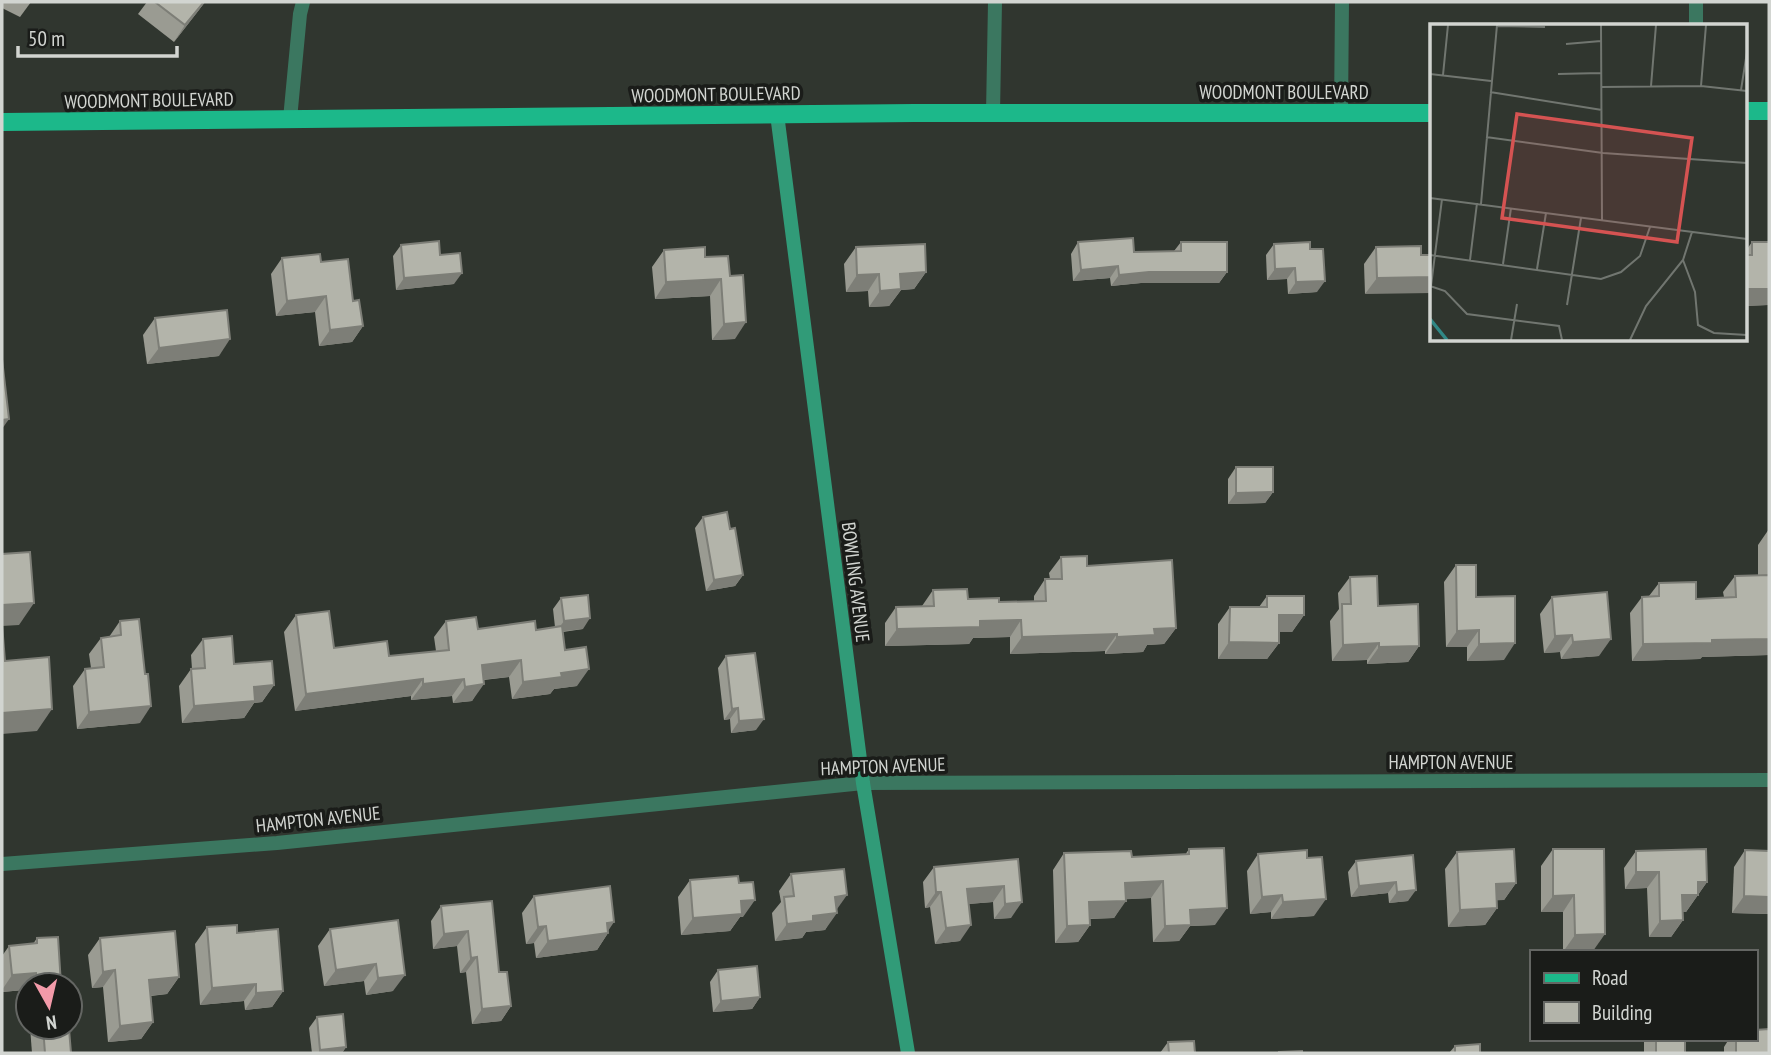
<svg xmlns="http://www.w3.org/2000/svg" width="1771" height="1055" font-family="'PT Sans Narrow',sans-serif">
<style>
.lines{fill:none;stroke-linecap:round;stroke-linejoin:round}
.street{stroke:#3b7760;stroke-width:14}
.secondary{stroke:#319b78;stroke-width:14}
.primary{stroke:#1cb88a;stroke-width:18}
.wall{fill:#9a9b92}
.shaded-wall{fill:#7d7e77}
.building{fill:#b3b4aa;stroke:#7d7e77;stroke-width:2}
.labels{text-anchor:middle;stroke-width:7;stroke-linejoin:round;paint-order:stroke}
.street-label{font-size:19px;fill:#d2d5d1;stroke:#1a1c19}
.inset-river{fill:none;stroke:#308886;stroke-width:3.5}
.inset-road{fill:none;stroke:#717670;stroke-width:2}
.view{fill:#d55352;fill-opacity:0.15;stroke:#d55352;stroke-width:3.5}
.inset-edge{fill:none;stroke:#d2d5d1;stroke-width:3.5}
</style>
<rect width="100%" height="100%" fill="#30362f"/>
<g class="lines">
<g class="street">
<polyline points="1696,26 1696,2"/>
<polyline points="993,113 995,2"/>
<polyline points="1341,113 1342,2"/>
<polyline points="290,119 300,14 303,2"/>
<polyline points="2,864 277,843 863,783 1769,780"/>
</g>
<polyline class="secondary" points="777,114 863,783 908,1053"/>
<g class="primary">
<polyline points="1745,111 1769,111"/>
<polyline points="2,122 914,113 1432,113"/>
</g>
</g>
<g class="wall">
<polygon points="2,2 31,2 20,17 2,8"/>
<polygon points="147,2 205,2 174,42 138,14"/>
<polygon points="1078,242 1134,252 1174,251 1181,242 1227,272 1219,283 1141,283 1111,286 1110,278 1073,281 1071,254"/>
<polygon points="1752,242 1769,242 1769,330 1768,330 1768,305 1745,306 1745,252"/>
<polygon points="1274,244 1317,292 1288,294 1287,279 1267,280 1266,255"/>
<polygon points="401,245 440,255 454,284 396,290 393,256"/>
<polygon points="856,247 926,272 914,289 901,290 889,306 869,307 868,291 846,292 844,264"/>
<polygon points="1376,247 1421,255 1365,294 1364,264"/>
<polygon points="664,250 705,257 730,276 735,339 712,340 710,296 655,299 652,267"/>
<polygon points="282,258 321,262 353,301 363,326 352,342 319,346 315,312 276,316 271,274"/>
<polygon points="155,318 219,356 147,364 143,335"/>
<polygon points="1236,467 1273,492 1265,503 1228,504 1228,479"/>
<polygon points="703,517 730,529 743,575 735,586 706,591 695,528"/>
<polygon points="1769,529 1769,655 1702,657 1700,659 1632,661 1630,613 1642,597 1649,596 1659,583 1696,599 1724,597 1723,592 1735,576 1758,575 1758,545"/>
<polygon points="1061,557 1087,566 1176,628 1164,644 1147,645 1143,652 1105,654 1105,651 1010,654 1010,637 973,638 969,644 885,646 885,623 896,607 922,606 933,590 968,599 999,602 1034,601 1034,596 1045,579 1050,579 1049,573"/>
<polygon points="1456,565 1476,597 1504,660 1467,661 1467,647 1446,647 1444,582"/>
<polygon points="1350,577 1419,646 1408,662 1367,664 1367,660 1332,661 1330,621 1339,609 1338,593"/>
<polygon points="1267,596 1304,615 1292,632 1279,632 1279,643 1267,659 1218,659 1218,624 1230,607 1259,607"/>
<polygon points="1552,597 1599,656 1561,659 1560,652 1544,653 1540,614"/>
<polygon points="561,598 583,629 563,632 565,650 577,686 554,689 550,694 512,699 509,677 484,680 472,701 453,703 452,696 411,700 411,696 295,711 284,632 296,615 334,648 389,656 436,651 434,637 446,621 478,629 536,630 555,627 553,609"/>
<polygon points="120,621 140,723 77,729 73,686 85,669 91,668 89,654 101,638 109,637"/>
<polygon points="203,639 234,664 274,685 262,702 254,703 244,718 182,723 179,686 191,669 192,669 191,655"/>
<polygon points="726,656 756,730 731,733 730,719 724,720 718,668"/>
<polygon points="1189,849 1215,925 1190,926 1179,941 1153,942 1151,898 1126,899 1114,918 1090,919 1090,925 1078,942 1055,943 1053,870 1064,853 1132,857 1185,855"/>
<polygon points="1553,849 1604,849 1593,951 1563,952 1563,912 1541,912 1541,866"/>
<polygon points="1745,850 1769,914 1732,913 1734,867"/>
<polygon points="1636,851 1707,882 1686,912 1683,912 1683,920 1671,937 1649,937 1647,888 1625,889 1624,868"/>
<polygon points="1457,852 1516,883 1504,900 1497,900 1497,908 1485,925 1448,927 1445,869"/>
<polygon points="1258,854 1307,858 1314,916 1271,919 1271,912 1250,914 1247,871"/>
<polygon points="1413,855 1408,901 1389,903 1388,893 1351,897 1348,872 1356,861"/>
<polygon points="1018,859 1011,918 994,919 993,902 968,904 960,941 935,944 930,907 925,908 923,882 934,867"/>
<polygon points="791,874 836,910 825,930 806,932 802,938 775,941 772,913 781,902 779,891"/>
<polygon points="690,880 743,917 740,917 730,931 681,935 678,897"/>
<polygon points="534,896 608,930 608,933 597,950 536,958 534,943 526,944 522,913"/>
<polygon points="492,901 499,972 511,1006 501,1021 472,1024 466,972 460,973 457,946 433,949 431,921 441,906"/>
<polygon points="398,920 393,991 366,995 364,981 324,986 318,946 330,929"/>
<polygon points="207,927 237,933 283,991 272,1007 245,1010 244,1001 200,1005 195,944"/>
<polygon points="37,938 61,985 28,985 28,1026 27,1026 24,990 2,992 2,956 9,946 33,944"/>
<polygon points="100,938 179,977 167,994 151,996 153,1022 141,1039 108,1042 103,987 92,988 88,955"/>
<polygon points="718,970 760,997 752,1009 713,1012 710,982"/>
<polygon points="317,1017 346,1047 342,1053 312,1053 309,1028"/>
<polygon points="30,1027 65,1027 71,1053 32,1053"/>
<rect x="1644" y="1039" width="41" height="14"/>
<polygon points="1729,1039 1755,1039 1769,1053 1724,1053 1724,1047"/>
<polygon points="1168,1042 1195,1053 1160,1053"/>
<polygon points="1455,1046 1480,1053 1449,1053"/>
</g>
<g class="shaded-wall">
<polygon points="204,2 199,10 174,42 185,25"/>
<polygon points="1118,266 1110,278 1073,281 1081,270"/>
<polygon points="1295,268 1287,279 1267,280 1275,269"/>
<polygon points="926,272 914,289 901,290 889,306 869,307 880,291 900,274"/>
<polygon points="1149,272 1227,272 1219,283 1141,283 1111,286 1119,275"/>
<polygon points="462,273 454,284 396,290 404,278"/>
<polygon points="879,274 868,291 846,292 857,275"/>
<polygon points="1432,277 1432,293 1365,294 1377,278"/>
<polygon points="721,279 710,296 655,299 666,282"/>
<polygon points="1325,281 1317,292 1288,294 1296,282"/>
<polygon points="1745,289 1769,289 1769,303 1768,305 1745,306"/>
<polygon points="326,296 315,312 276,316 287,301"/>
<polygon points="746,322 735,339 712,340 724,324"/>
<polygon points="363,326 352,342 319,346 330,330"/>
<polygon points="230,339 219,356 147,364 159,348"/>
<polygon points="9,419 2,429 2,420"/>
<polygon points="1273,492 1265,503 1228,504 1236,493"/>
<polygon points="743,575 735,586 706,591 714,580"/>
<polygon points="34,603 19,625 2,626 2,605"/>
<polygon points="1279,615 1304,615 1292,632 1267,632"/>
<polygon points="590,618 583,629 556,632 564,621"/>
<polygon points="1021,620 1010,637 973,638 969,644 885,646 897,629 980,621"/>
<polygon points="1176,628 1164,644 1147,645 1143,652 1105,654 1117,637 1154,629"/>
<polygon points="1479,630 1467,647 1446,647 1457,631"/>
<polygon points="1117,634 1105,651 1010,654 1022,637"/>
<polygon points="1572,635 1560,652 1544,653 1555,636"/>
<polygon points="1611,639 1599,656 1561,659 1573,642"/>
<polygon points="1769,639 1769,655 1702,657 1700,659 1632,661 1643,644 1712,640"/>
<polygon points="1229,642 1279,643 1267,659 1218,659"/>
<polygon points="1379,643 1367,660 1332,661 1343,645"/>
<polygon points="1515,643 1504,660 1467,661 1479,644"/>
<polygon points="1419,646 1408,662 1367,664 1379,647"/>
<polygon points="521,660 509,677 470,681 482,665"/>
<polygon points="589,669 577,686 554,689 550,694 512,699 523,682 561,673"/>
<polygon points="423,679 411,696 295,711 306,694"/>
<polygon points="464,679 452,696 411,700 423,684"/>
<polygon points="484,684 472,701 453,703 465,687"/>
<polygon points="274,685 262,702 254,703 244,718 182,723 194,706 254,687"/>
<polygon points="151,706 140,723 77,729 89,712"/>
<polygon points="738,708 730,719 724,720 732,709"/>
<polygon points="52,709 37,731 2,734 2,713"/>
<polygon points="764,719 756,730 731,733 739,721"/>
<polygon points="1636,872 1659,872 1647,888 1625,889"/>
<polygon points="1163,881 1151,898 1113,900 1125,883"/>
<polygon points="1396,882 1388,893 1351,897 1359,886"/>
<polygon points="1698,882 1707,882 1686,912 1670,912 1682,895"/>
<polygon points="1516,883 1504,900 1484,901 1496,884"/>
<polygon points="1004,886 993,902 956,905 967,889"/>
<polygon points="1416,890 1408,901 1389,903 1397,892"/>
<polygon points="936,892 941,892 930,907 925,908"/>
<polygon points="847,895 835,912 835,897"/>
<polygon points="1282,895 1271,912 1250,914 1262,897"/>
<polygon points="1574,895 1563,912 1541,912 1553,896"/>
<polygon points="1744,896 1769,897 1769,914 1732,913"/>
<polygon points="1326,899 1314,916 1271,919 1283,902"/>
<polygon points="755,900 743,917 740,917 730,931 681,935 693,918 741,901"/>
<polygon points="1126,901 1114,918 1077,919 1089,902"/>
<polygon points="1022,902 1011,918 994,919 1005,904"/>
<polygon points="1227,908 1215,925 1190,926 1179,941 1153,942 1165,926 1190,910"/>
<polygon points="1497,908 1485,925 1448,927 1460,910"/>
<polygon points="837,913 825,930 806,932 802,938 775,941 787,924 813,916"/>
<polygon points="1683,920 1671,937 1649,937 1660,921"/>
<polygon points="614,922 606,934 608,933 597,950 536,958 548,941 607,923"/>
<polygon points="971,925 960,941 935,944 946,928"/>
<polygon points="1090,925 1078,942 1055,943 1067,926"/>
<polygon points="546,926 534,943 526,944 538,927"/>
<polygon points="468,931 457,946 433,949 444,934"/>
<polygon points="1605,934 1593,951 1563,952 1575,935"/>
<polygon points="477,957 466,972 460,973 471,958"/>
<polygon points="376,964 364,981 324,986 336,970"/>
<polygon points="115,970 103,987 92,988 103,972"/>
<polygon points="36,973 24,990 2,992 2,990 12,975"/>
<polygon points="405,975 393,991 366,995 378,978"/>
<polygon points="179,977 167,994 137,997 149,980"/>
<polygon points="256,984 244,1001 200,1005 212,988"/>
<polygon points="283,991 272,1007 245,1010 256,993"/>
<polygon points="760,997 752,1009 713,1012 721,1001"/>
<polygon points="511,1006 501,1021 472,1024 482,1009"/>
<polygon points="153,1022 141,1039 108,1042 120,1026"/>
<polygon points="346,1047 342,1053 318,1053 320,1050"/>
</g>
<g class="building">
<polygon points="155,2 204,2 185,25"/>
<polygon points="1133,238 1134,252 1181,251 1181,242 1227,242 1227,272 1149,272 1119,275 1118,266 1081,270 1078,242"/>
<polygon points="439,241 440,255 460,253 462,273 404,278 401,245"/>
<polygon points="1310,242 1310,249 1323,249 1325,281 1296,282 1295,268 1275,269 1274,244"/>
<polygon points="1752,242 1769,242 1769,289 1745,289 1745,255 1752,255"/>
<polygon points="925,244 926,272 900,274 901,289 880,291 879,274 857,275 856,247"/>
<polygon points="1421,246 1421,255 1432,255 1432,277 1377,278 1376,247"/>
<polygon points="705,247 705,257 728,256 730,276 743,275 746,322 724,324 721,279 666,282 664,250"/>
<polygon points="320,254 321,262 348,259 353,301 359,300 363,326 330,330 326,296 287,301 282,258"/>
<polygon points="227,310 230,339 159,348 155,318"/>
<polygon points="2,359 9,419 2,420"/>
<polygon points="1236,467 1273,467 1273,492 1236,493"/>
<polygon points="727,512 730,529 735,528 743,575 714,580 703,517"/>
<polygon points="30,552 34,603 2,605 2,554"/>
<polygon points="1087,556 1087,566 1172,560 1176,628 1154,629 1155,635 1117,637 1117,634 1022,637 1021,620 980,621 980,627 897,629 896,607 934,606 933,590 967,589 968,599 999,598 999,602 1046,601 1045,579 1062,579 1061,557"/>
<polygon points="1456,565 1476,565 1476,597 1515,596 1515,643 1479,644 1479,630 1457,631"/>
<polygon points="1769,575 1769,639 1712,640 1712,643 1643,644 1642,597 1659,596 1659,583 1696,582 1696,599 1736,597 1735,576"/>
<polygon points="1377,576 1378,606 1418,604 1419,646 1379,647 1379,643 1343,645 1342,604 1351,604 1350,577"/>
<polygon points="1607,592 1611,639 1573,642 1572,635 1555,636 1552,597"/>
<polygon points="588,595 590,618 564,621 561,598"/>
<polygon points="1267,596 1304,596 1304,615 1279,615 1279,643 1229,642 1230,607 1267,607"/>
<polygon points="329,611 334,648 387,641 389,656 449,650 446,621 476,617 478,629 535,621 536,630 562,626 565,650 586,647 589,669 561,673 562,677 523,682 521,660 482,665 484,684 465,687 464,679 423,684 423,679 306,694 296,615"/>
<polygon points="139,619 145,674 148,674 151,706 89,712 85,669 104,667 101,638 121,635 120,621"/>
<polygon points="2,624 5,661 49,657 52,709 2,713"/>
<polygon points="232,636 234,664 272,661 274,685 254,687 255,701 194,706 191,669 205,668 203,639"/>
<polygon points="755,653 764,719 739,721 738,708 732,709 726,656"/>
<polygon points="1224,848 1227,908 1190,910 1191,925 1165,926 1163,881 1125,883 1126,901 1089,902 1090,925 1067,926 1064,853 1131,851 1132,857 1189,854 1189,849"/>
<polygon points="1514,849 1516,883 1496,884 1497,908 1460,910 1457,852"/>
<polygon points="1553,849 1604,849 1605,934 1575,935 1574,895 1553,896"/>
<polygon points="1706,849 1707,882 1698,882 1698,895 1682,895 1683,920 1660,921 1659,872 1636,872 1636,851"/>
<polygon points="1307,850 1307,858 1322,857 1326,899 1283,902 1282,895 1262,897 1258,854"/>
<polygon points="1745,850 1769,851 1769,897 1744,896"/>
<polygon points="1413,855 1416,890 1397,892 1396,882 1359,886 1356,861"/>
<polygon points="1018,859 1022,902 1005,904 1004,886 967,889 971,925 946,928 941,892 936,892 934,867"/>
<polygon points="844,869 847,895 835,897 837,913 813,916 813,921 787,924 784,897 794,896 791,874"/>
<polygon points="738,876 739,883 753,882 755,900 741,901 742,914 693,918 690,880"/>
<polygon points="610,886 614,922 607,923 608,933 548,941 546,926 538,927 534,896"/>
<polygon points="492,901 499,972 507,972 511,1006 482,1009 477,957 471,958 468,931 444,934 441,906"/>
<polygon points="398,920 405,975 378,978 376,964 336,970 330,929"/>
<polygon points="237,925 237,933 278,929 283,991 256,993 256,984 212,988 207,927"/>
<polygon points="175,931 179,977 149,980 153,1022 120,1026 115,970 103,972 100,938"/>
<polygon points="58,937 61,985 37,985 36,973 12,975 9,946 37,943 37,938"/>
<polygon points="757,966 760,997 721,1001 718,970"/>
<polygon points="343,1014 346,1047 320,1050 317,1017"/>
<polygon points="43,1027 65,1027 65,1029 69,1029 71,1053 45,1053"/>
<polygon points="1769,1029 1769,1053 1736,1053 1736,1039 1755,1039 1755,1030"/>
<rect x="1656" y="1039" width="29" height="14"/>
<polygon points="1194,1041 1195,1053 1169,1053 1168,1042"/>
<polygon points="1480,1044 1480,1053 1455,1053 1455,1046"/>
<polygon points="1302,1051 1302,1053 1279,1053 1279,1052"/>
</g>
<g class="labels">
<g class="street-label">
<text x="1284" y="99">WOODMONT BOULEVARD</text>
<text transform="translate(716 94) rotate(-1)" y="7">WOODMONT BOULEVARD</text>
<text transform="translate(149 100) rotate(-1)" y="7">WOODMONT BOULEVARD</text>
<text transform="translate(856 582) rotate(83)" y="7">BOWLING AVENUE</text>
<text x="1451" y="769">HAMPTON AVENUE</text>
<text transform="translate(883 766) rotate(-2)" y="7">HAMPTON AVENUE</text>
<text transform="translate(318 819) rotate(-6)" y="7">HAMPTON AVENUE</text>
</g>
</g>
<g transform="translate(1430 24)">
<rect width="317" height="317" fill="#30362f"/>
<path class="inset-river" d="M0 295 17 316"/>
<path class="inset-road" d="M171 1 172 196M67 2 115 3M136 20 171 17M0 50 61 57M128 50 171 49M13 51 18 1M221 62 226 1M271 62 276 1M171 63 271 62 317 67M311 66 317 28M60 68 172 86M56 113 173 129 317 139M0 174 317 215M51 180 67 1M0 231 171 255 191 248 210 232 220 203M40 236 47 179M253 236 265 268 268 301 284 309 317 311M73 240 81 184M107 245 116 189M0 262 15 267 37 290 129 302 132 316M1 262 12 175M137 281 151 194M81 316 87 280M200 316 216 282 253 236 262 208"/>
<path class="view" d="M87 90 262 114 247 218 72 194Z"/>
<rect width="317" height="317" class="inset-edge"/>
</g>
<rect width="1771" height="1055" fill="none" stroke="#d2d5d1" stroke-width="7"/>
<rect x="1530" y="950" width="228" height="91" fill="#1a1c19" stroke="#646663" stroke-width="2"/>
<rect x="1544" y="973" width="35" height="10" fill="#1cb88a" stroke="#646663" stroke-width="2"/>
<text x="1592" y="985" font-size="21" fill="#d2d5d1">Road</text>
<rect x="1544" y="1002" width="35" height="21" fill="#b3b4aa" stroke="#646663" stroke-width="2"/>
<text x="1592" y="1020" font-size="21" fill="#d2d5d1">Building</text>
<g transform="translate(49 1006) rotate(172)"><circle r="33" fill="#1a1c19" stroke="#646663" stroke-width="2"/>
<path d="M0-5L12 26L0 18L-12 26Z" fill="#f39aa9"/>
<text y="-10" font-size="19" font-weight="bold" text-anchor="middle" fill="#d2d5d1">N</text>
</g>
<path d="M18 46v10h159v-10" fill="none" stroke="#d2d5d1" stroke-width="3.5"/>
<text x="28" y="46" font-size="21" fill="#d2d5d1" stroke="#1a1c19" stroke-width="5" paint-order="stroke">50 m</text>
</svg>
